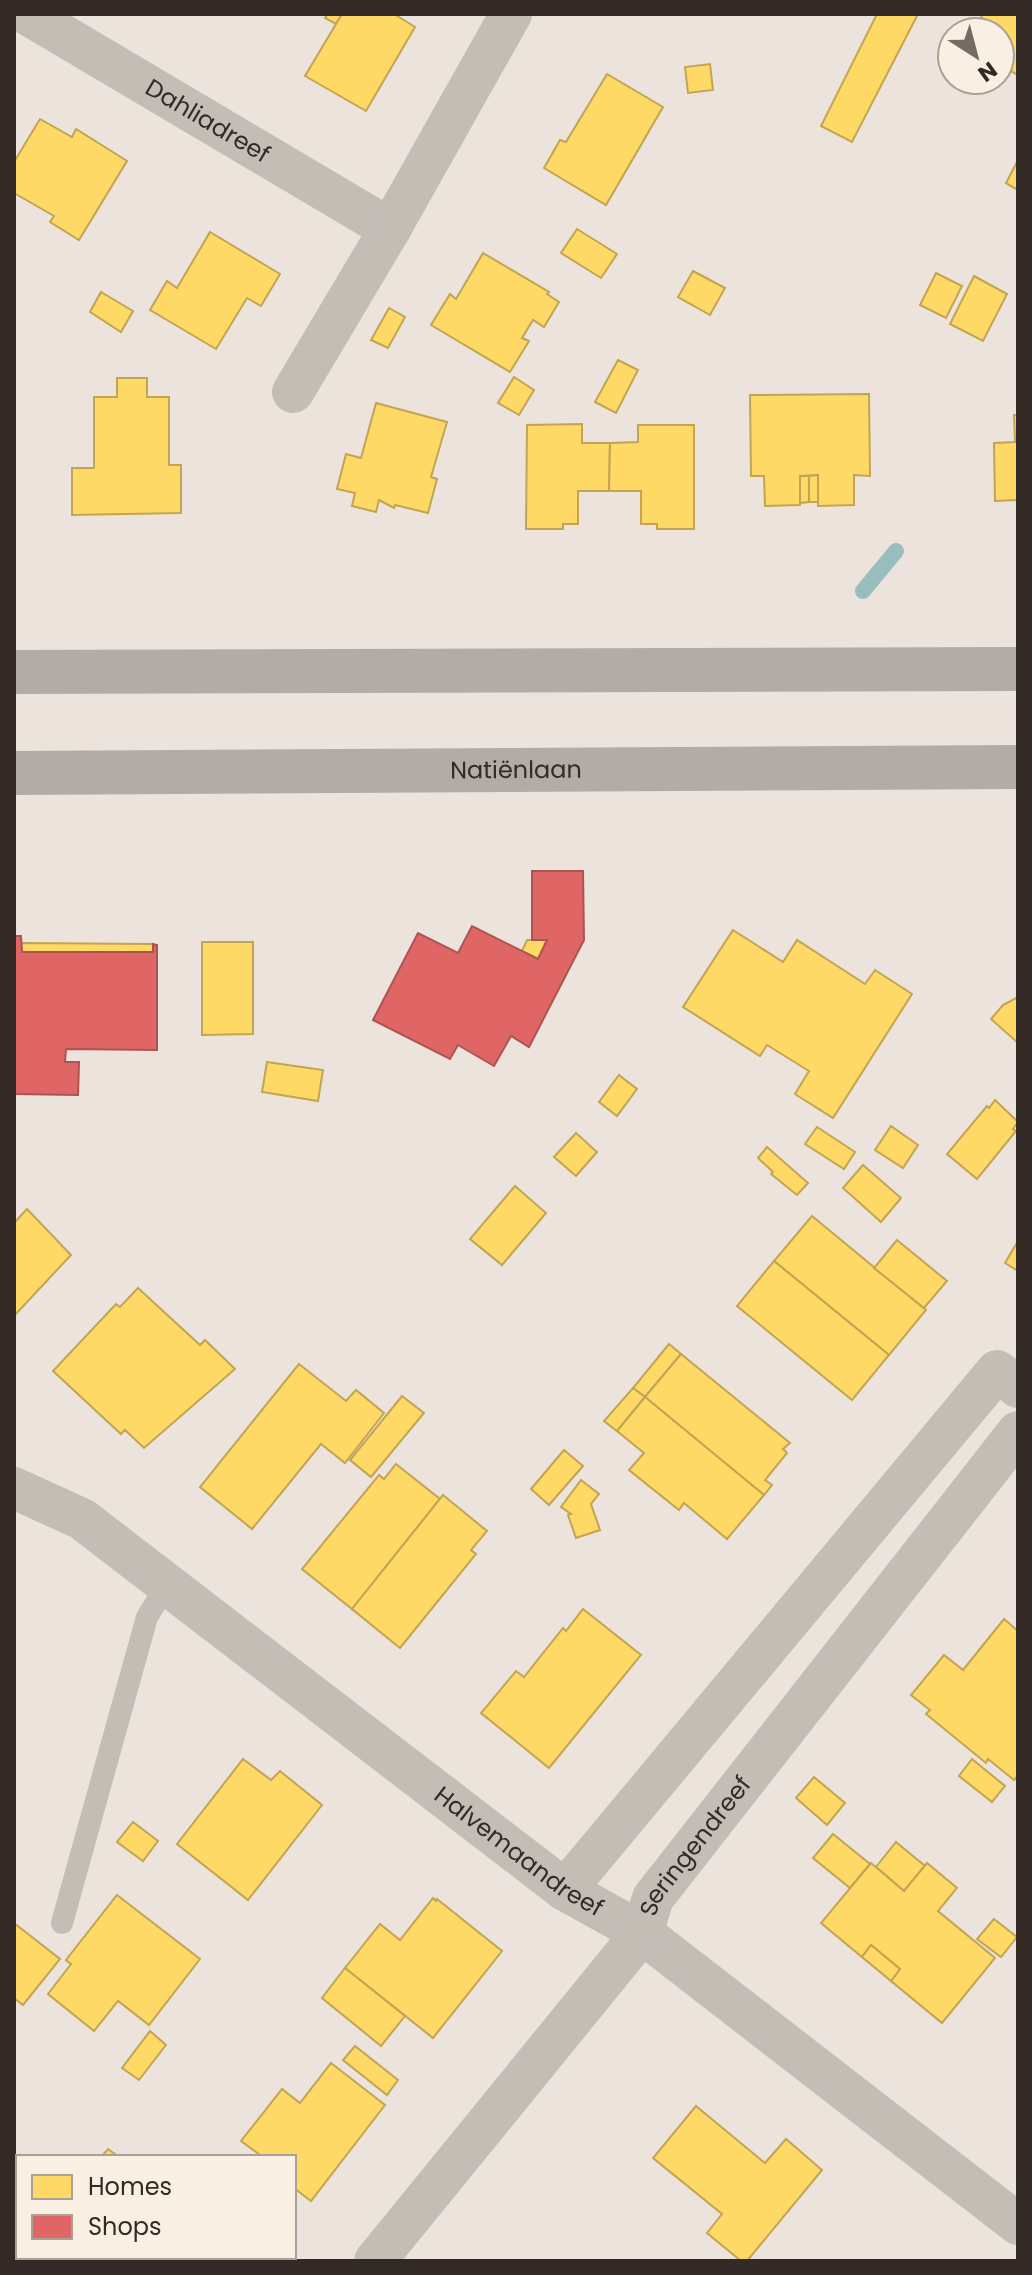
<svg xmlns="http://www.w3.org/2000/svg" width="1032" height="2275" font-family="Poppins,sans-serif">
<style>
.homes{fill:#ffd966;stroke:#c2a452;stroke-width:2}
.shops{fill:#e06666;stroke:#ac5452;stroke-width:2}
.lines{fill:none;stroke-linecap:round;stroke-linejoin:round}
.stream{stroke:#98bdbc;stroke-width:16}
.service{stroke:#c4bdb6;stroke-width:22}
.minor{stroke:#c4bdb6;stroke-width:42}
.primary{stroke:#b3aba5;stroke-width:44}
.labels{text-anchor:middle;stroke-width:8;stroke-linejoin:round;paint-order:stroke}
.street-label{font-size:24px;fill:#342a25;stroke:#f9efe2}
</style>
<rect width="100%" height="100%" fill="#ece4dc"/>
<g class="homes">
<polygon points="328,14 342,14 336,24 325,18"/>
<polygon points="342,14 394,14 415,27 366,111 305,76"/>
<polygon points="877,14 918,14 852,142 821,126"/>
<polygon points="983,14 1018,14 1018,75 1000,65 1000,32 973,32"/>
<polygon points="710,64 713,90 688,93 685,67"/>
<polygon points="607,74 663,107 606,205 544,168 560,140 566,142"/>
<polygon points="40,119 72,137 76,129 127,161 79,240 50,222 54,216 14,193 14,162"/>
<polygon points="1018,160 1018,190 1006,183"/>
<polygon points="577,229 617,254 601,278 561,253"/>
<polygon points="210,232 280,274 261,306 247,298 216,349 150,310 167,281 177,288"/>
<polygon points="483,253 549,292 547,294 559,302 544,327 533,320 522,338 529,341 510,372 431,325 450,294 456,299"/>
<polygon points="693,271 725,288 710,315 678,297"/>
<polygon points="936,273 962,286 946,318 920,305"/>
<polygon points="974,276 1007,294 983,341 950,324"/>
<polygon points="101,292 133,311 121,332 90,312"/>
<polygon points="389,308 405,317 388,348 371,340"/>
<polygon points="618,360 638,370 616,413 595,402"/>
<polygon points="514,377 534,390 519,415 498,403"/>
<polygon points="117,378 147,378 147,397 169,397 169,465 181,465 181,513 72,515 72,468 94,468 94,397 117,397"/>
<polygon points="869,394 870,476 854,475 854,505 818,506 818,475 800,476 800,505 765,506 764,476 751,476 750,395"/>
<polygon points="376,403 447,422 431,477 437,479 428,513 395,505 394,508 379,500 376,512 352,506 355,493 337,489 346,454 361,458"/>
<polygon points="1014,415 1018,415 1018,500 995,501 994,443 1015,442"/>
<polygon points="582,424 582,443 610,443 609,491 578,491 578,524 563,524 563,529 526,529 527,425"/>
<polygon points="638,425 694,425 694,529 657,529 657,524 641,524 641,491 609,491 610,443 638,442"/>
<polygon points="818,475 818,502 809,502 809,476"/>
<polygon points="800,476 809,476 809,502 800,503"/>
<polygon points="733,930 783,962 797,940 865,984 875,970 912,994 833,1118 795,1094 809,1071 767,1045 760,1056 683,1007"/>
<polygon points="527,940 547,940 538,959 522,951"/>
<polygon points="202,942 253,942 253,1034 202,1035"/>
<polygon points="21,943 153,944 153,952 118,953 22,952"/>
<polygon points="1018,997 1018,1043 991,1019 1003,1005"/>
<polygon points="267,1062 323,1070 318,1101 262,1092"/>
<polygon points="619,1075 637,1089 617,1116 599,1102"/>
<polygon points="995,1100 1018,1122 1013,1129 1016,1131 977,1179 947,1154 987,1106 989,1108"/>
<polygon points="891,1126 918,1145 903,1168 875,1150"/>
<polygon points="817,1127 855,1152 844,1169 805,1144"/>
<polygon points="576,1133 597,1152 576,1176 554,1157"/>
<polygon points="767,1147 808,1183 797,1195 771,1174 773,1172 758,1158"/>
<polygon points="863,1165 901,1198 881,1222 843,1188"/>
<polygon points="515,1186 546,1213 502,1265 470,1239"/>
<polygon points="27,1209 71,1255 14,1316 14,1223"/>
<polygon points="812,1216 926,1310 889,1355 774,1261"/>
<polygon points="897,1240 947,1281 924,1308 874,1268"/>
<polygon points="1018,1241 1018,1271 1005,1263"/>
<polygon points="774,1261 889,1355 852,1400 737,1306"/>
<polygon points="138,1288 200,1345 205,1340 235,1369 144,1448 125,1430 121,1434 53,1371 116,1304 120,1307"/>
<polygon points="669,1344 681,1354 645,1397 633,1388"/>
<polygon points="681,1354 790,1443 783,1449 787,1453 765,1480 772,1485 764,1495 645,1397"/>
<polygon points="299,1364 346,1401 356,1390 384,1413 345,1463 321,1444 252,1529 200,1487"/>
<polygon points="633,1388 645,1397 617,1431 604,1421"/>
<polygon points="402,1396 424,1413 371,1477 350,1460"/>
<polygon points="645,1397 764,1495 727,1539 684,1503 679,1510 629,1470 644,1453 617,1431"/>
<polygon points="564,1450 583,1466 549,1505 531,1489"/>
<polygon points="396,1464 440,1499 352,1609 302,1569 379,1475 384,1479"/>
<polygon points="581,1480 599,1494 591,1504 600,1530 576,1538 568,1515 571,1514 561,1507"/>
<polygon points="443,1495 487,1531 471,1550 476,1554 400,1648 352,1609"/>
<polygon points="583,1609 641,1655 549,1768 481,1713 516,1671 524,1677 563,1628 566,1631"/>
<polygon points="1004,1619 1018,1631 1018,1775 1014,1780 988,1759 986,1763 926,1714 930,1710 911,1695 944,1655 963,1670"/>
<polygon points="243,1759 271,1780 280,1771 322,1805 248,1900 177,1844"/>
<polygon points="972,1759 1005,1786 992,1802 959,1776"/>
<polygon points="814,1777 845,1803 827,1825 796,1798"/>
<polygon points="133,1822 158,1841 143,1861 117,1842"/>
<polygon points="833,1834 870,1864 850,1888 813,1858"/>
<polygon points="896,1842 925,1866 904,1891 876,1867"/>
<polygon points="871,1863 904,1891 927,1863 957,1888 938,1911 995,1958 942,2023 891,1981 900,1969 871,1945 862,1957 821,1923"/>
<polygon points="117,1895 200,1959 149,2025 118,2001 94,2031 48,1994 71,1964 66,1960"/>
<polygon points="433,1898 436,1901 437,1899 502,1951 433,2038 345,1968 380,1924 400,1940"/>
<polygon points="994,1919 1017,1937 1001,1957 977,1939"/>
<polygon points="14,1923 60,1959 23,2005 14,1998"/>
<polygon points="871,1945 900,1969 891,1981 862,1957"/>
<polygon points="345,1968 405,2016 381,2046 322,1998"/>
<polygon points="150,2031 166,2045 139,2080 122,2068"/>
<polygon points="355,2046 398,2080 387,2095 343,2060"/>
<polygon points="331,2063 385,2105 311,2201 294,2188 294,2157 257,2157 260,2155 241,2141 282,2089 300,2103"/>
<polygon points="696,2106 765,2163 786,2139 822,2170 747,2261 741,2261 707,2233 722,2214 653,2158"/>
<polygon points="108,2149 119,2157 101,2157"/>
<polygon points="63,2257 140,2257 145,2261 68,2261"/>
<polygon points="170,2257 248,2257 245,2261 167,2261"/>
</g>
<g class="shops">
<polygon points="532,871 583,871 584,940 529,1047 511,1036 494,1066 458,1045 450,1059 373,1020 418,933 458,953 472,926 538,959 547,940 532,940"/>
<polygon points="14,936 21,936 22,952 153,952 153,944 157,945 157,1050 66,1049 65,1062 79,1062 78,1095 14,1094"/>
</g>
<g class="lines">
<polyline class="stream" points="863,591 896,551"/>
<polyline class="service" points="62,1923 147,1617 167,1585"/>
<g class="minor">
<path id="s1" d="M27 14 390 229"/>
<polyline points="293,392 390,229 511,14"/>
<path id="s2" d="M14 1488 82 1519 565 1890 642 1933 1018 2224"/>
<polyline points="565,1890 997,1371 1018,1387"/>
<path id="s3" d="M375 2261 642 1933 653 1898 1018 1432"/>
</g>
<g class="primary">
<polyline points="14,672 1018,669"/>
<path id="s4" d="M14 773 1018 767"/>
</g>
</g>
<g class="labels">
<g class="street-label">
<text dy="8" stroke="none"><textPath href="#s1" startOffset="210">Dahliadreef</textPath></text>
<text dy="8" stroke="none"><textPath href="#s4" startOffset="502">Natiënlaan</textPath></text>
<text dy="8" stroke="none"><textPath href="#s3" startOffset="526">Seringendreef</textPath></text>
<text dy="8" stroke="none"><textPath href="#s2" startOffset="624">Halvemaandreef</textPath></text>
</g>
</g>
<rect width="1032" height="2275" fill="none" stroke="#342a25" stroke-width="32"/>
<rect x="16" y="2155" width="280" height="104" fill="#f9efe2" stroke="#aaa096" stroke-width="2"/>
<rect x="32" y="2175" width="40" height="24" fill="#ffd966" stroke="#aaa096" stroke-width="2"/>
<text x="88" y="2195" font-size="24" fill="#342a25">Homes</text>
<rect x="32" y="2215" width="40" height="24" fill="#e06666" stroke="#aaa096" stroke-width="2"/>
<text x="88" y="2235" font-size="24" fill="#342a25">Shops</text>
<g transform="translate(976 56) rotate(144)"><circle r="38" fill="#f9efe2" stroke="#aaa096" stroke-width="2"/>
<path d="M0-6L14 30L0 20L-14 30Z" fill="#746b65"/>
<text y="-12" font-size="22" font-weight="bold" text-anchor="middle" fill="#342a25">N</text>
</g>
</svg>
